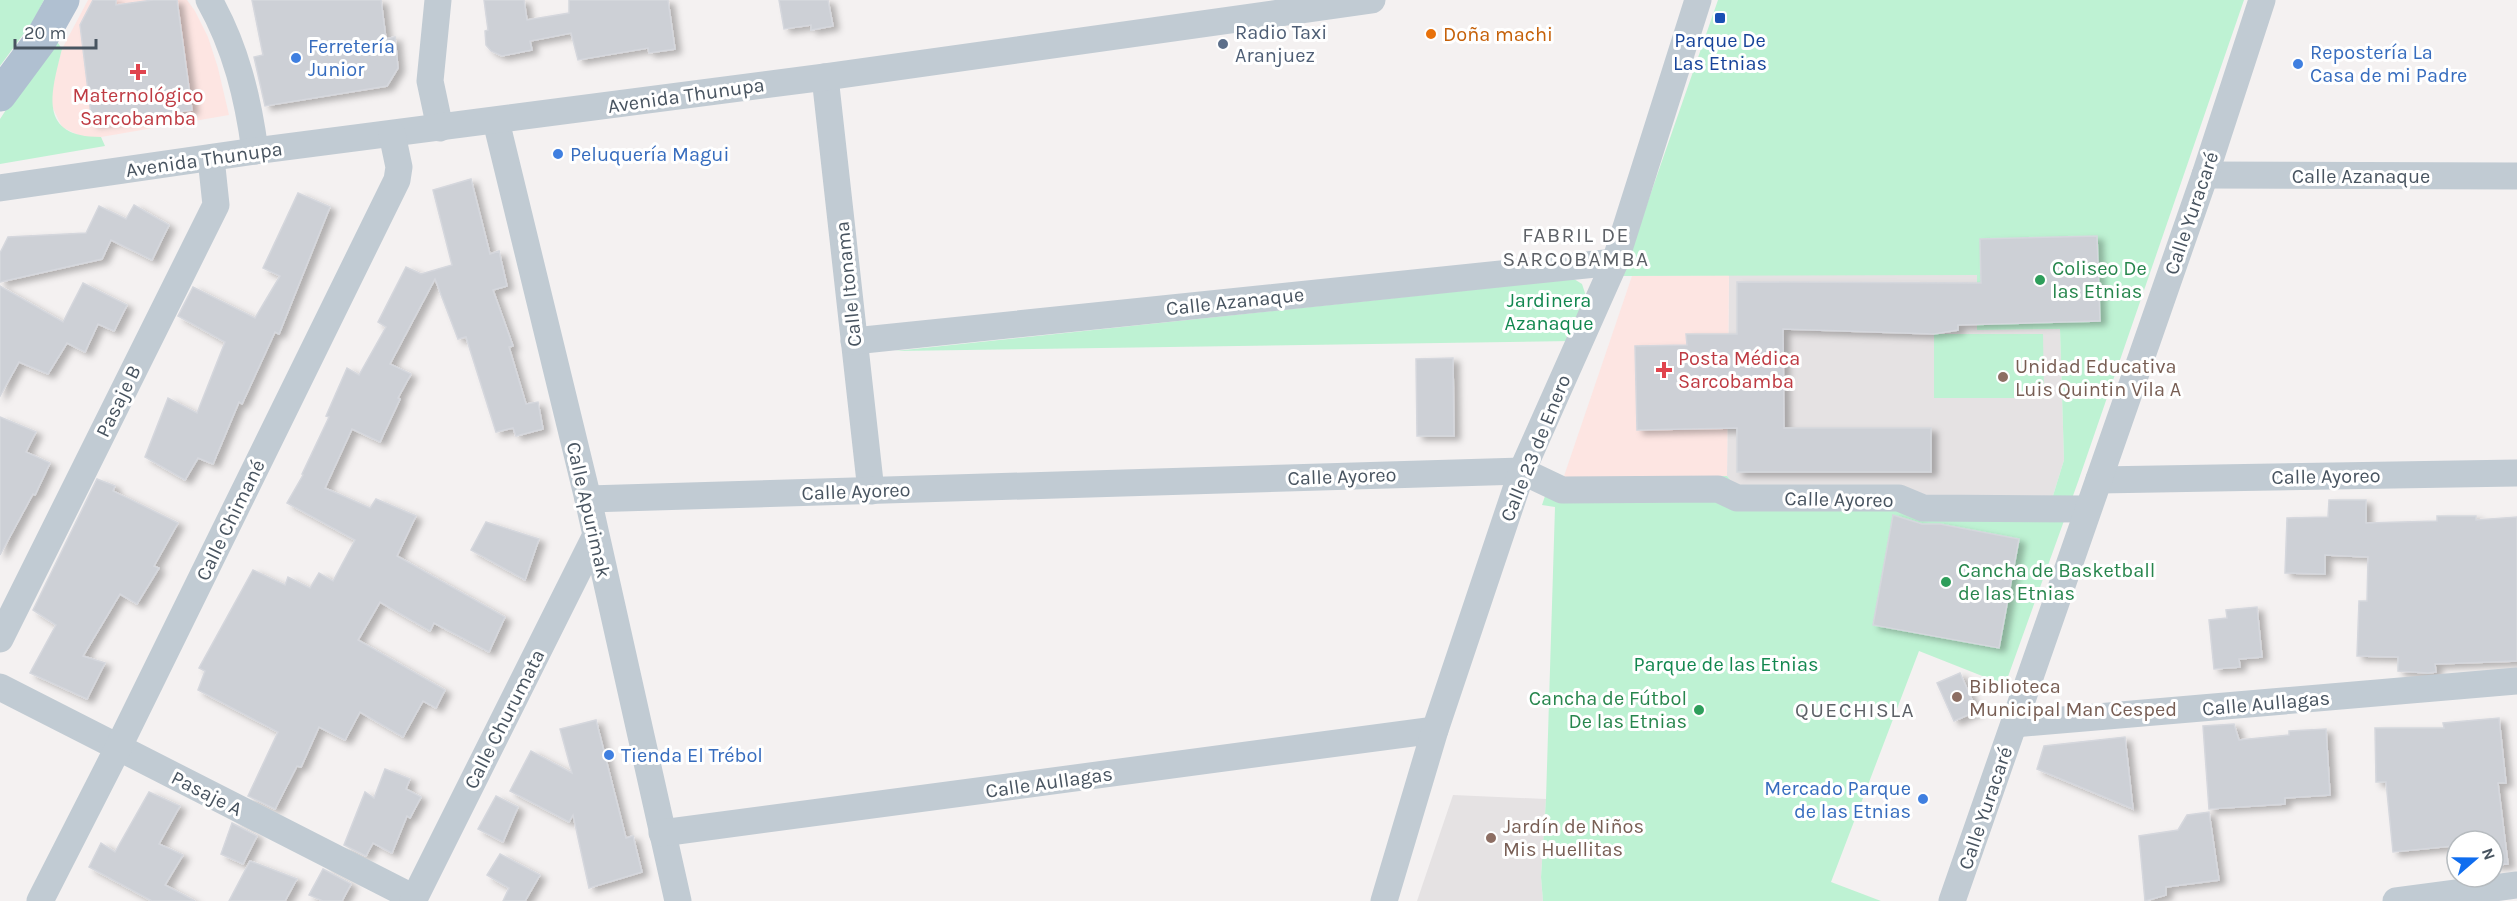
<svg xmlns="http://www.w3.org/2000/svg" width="2517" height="901" font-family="Karla,sans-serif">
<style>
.education{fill:#e5e2e3}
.medical{fill:#fde5e2}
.green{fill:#bef2d3}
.building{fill:#cdd0d6;stroke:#d5d7dd;stroke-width:1.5;filter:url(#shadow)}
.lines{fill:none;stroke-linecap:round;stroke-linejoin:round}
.minor{stroke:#c1cbd3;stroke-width:27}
.major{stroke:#b0c0d1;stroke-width:33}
.transit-dot{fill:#1a4fb4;stroke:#fff;stroke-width:2}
.food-dot{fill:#e8710a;stroke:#fff;stroke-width:2}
.service-dot{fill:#5c6f8a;stroke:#fff;stroke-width:2}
.shop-dot{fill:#3f7fe0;stroke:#fff;stroke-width:2}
.health-dot{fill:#e0444e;stroke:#fff;stroke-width:2}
.leisure-dot{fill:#2e9e5b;stroke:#fff;stroke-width:2}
.education-dot{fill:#8d6e63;stroke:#fff;stroke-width:2}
.labels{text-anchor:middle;stroke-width:6;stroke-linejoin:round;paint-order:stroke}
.service-label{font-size:20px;fill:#4e5e75;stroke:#fff;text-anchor:start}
.food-label{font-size:20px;fill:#c56008;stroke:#fff;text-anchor:start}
.transit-label{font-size:20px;fill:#164399;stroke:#fff}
.shop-label{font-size:20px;fill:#366cbe;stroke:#fff;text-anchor:start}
.health-label{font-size:20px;fill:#be3a42;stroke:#fff}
.street-label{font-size:20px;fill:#485460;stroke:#fff}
.leisure-label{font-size:20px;fill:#27864d;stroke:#fff;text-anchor:start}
.park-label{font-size:20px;fill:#12874f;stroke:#fff}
.education-label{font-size:20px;fill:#785e54;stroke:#fff;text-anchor:start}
.neighbourhood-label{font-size:21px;letter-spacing:1.5px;fill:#5d6167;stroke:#fff}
</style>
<defs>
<filter id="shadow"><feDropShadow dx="6" dy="4" stdDeviation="3" flood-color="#0004"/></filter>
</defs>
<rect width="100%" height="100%" fill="#f4f1f1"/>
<g class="education">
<polygon points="1729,275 1977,275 1977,330 2060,329 2064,460 2052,499 1737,490 1727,476"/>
<polygon points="1453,795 1546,799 1541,877 1543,901 1417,901"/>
</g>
<g class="medical">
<polygon points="88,0 187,0 195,11 208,37 218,68 229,115 101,137 82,137 62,127 50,102 55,75 62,49"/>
<polygon points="1729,275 1727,476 1563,479 1632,276"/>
</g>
<g class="green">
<polygon points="0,0 44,0 33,21 0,66"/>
<polygon points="1718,0 2244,0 2079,479 2005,685 1919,651 1831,882 1881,901 1543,901 1541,877 1546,799 1555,507 1542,505 1551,478 1727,476 1738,490 1922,499 2052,499 2064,460 2060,329 1977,330 1977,275 1622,276"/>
<path d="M54 37 62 49C51 93 37 137 101 137L105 146 0 164V119Z"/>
<polygon points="1574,279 1582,284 1586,296 1571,341 895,351"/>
<polygon points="1934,334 2043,334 2044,398 1934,398"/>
</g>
<g class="building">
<polygon points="93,0 116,0 116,5 153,0 177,0 192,110 92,123 80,25"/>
<polygon points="252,0 381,0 386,39 395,37 398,68 387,86 265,106 254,57 263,55"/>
<polygon points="484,0 524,0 527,20 569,13 569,0 668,0 675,49 649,53 648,48 578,60 571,33 530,41 532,50 502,56 491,51 486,45 485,31 488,30"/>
<polygon points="779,0 828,0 833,26 811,30 811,25 784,29"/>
<polygon points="471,179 490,254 499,251 507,286 493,290 513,346 509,347 526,404 538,402 543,429 516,436 513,428 496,432 466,337 458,339 435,279 390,364 411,374 398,398 400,399 380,442 352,429 325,488 370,508 376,499 416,516 397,556 505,617 489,652 434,623 430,631 380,602 358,640 445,690 436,708 423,701 403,737 360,712 345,740 319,727 301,767 297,766 275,809 248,796 278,732 198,690 205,671 199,668 253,570 285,585 288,577 310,588 319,573 333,581 355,540 287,503 303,475 302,474 329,417 326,416 347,368 359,375 386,327 378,322 406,267 421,274 452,265 433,190"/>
<polygon points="298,193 330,207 279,334 275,332 242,404 239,402 213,464 198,458 185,480 145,457 168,398 197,413 225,342 178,316 193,287 255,318 280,276 263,268"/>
<polygon points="134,205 169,225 152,260 111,240 102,259 0,282 0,253 8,237 86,233 99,206 126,219"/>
<polygon points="2097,236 2100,321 1958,325 1958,330 1934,334 1783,329 1784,428 1931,428 1931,472 1737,472 1737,428 1637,430 1635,346 1687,345 1686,334 1737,334 1737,282 1981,283 1980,239"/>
<polygon points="83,283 127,305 114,331 98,324 85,352 67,343 48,374 19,362 0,396 0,286 63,322"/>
<polygon points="1453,358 1454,436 1417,436 1416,359"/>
<polygon points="0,417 36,432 26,452 50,463 35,495 33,494 0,555"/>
<polygon points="97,479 115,486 113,491 178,523 154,566 159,568 137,604 120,594 83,656 105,663 87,699 30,673 56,625 33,610"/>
<polygon points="2329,500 2366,500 2366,523 2437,521 2437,516 2476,516 2476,520 2517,517 2517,661 2435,664 2436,672 2428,673 2398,671 2398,657 2357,656 2359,601 2367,601 2368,557 2325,555 2325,574 2285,573 2287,518 2328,517"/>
<polygon points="1893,515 1922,524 1940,524 2019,539 1999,648 1873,625"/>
<polygon points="486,522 539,539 525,580 471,550"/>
<polygon points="2257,607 2262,657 2239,659 2240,667 2214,669 2209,620 2227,618 2226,610"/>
<polygon points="1960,673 1977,711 1954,721 1937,683"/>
<polygon points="2499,718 2506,783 2498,783 2508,864 2493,865 2493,841 2457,841 2457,869 2455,870 2452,846 2393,852 2386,782 2376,782 2375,728 2444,728 2443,723"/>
<polygon points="596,720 626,838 633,836 642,872 589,888 573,815 569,822 510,791 531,751 572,773 560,729"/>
<polygon points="2234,724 2239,740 2289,735 2289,731 2326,729 2330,795 2285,798 2285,804 2209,809 2203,726"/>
<polygon points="2125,737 2133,809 2037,769 2044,746"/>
<polygon points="385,769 410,779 406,789 421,797 410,818 407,816 392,853 373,843 366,856 344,845 365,792 374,798"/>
<polygon points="149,792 180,806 159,844 183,855 165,885 195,901 152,901 89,867 101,843 115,852"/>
<polygon points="496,796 518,807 503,842 478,829"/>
<polygon points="2209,812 2219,880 2166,887 2166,895 2145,901 2139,836 2178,830 2187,815"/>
<polygon points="232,823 257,836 243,864 221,854"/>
<polygon points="500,854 540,875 525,901 503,901 509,888 487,875"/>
<polygon points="250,861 297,879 285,901 229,901"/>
<polygon points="323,869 351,884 342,901 323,901 309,895"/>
</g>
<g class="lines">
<g class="minor">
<path d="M209 0C236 48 248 98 255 151"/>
<polyline points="438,0 430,81 440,128"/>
<polyline points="825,77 871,491"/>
<polyline points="496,121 588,499 678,901"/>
<polyline points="2205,175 2517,176"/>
<polyline points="0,188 255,151 825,77 1372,0"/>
<polyline points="854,341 1615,262"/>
<polyline points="2099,480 2517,473"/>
<polyline points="588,499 1522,471 1562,490 1718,489 1737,498 1899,498 1923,508 2087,509"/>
<polyline points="0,639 216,205 211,158"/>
<polyline points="0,687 414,898"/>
<polyline points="2014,724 2517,681"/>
<polyline points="662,833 1435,730"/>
<polyline points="40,901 118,748 397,180 399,167 392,134"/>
<polyline points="413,901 595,537"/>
<polyline points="1384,901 1435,730 1522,471 1615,262 1698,0"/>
<polyline points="1952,901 2205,175 2262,0"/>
<polyline points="2396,901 2517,885"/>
</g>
<polyline class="major" points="0,95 40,41 63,0"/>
</g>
<rect class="transit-dot" x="1714" y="12" width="12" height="12" rx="3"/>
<circle class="food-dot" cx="1431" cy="34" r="6"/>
<circle class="service-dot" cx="1223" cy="44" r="6"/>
<g class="shop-dot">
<circle cx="296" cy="58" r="6"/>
<circle cx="2298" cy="64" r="6"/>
<circle cx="558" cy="154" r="6"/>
<circle cx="609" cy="755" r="6"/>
<circle cx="1923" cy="799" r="6"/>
</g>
<g class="health-dot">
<path d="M135 63h6v6h6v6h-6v6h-6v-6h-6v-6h6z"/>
<path d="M1661 361h6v6h6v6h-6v6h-6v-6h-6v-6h6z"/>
</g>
<g class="leisure-dot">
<circle cx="2040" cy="280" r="6"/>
<circle cx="1946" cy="582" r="6"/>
<circle cx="1699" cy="710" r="6"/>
</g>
<g class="education-dot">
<circle cx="2003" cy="377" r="6"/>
<circle cx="1957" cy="697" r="6"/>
<circle cx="1491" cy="838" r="6"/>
</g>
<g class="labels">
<g class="service-label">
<text x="1235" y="39">Radio Taxi<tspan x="1235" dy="23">Aranjuez</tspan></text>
</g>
<g class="food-label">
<text x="1443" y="41">Doña machi</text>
</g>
<g class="transit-label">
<text x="1720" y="47">Parque De<tspan x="1720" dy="23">Las Etnias</tspan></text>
</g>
<g class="shop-label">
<text x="308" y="53">Ferretería<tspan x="308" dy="23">Junior</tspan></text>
<text x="2310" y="59">Repostería La<tspan x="2310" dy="23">Casa de mi Padre</tspan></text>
<text x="570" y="161">Peluquería Magui</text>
<text x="621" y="762">Tienda El Trébol</text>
<text x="1911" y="795" text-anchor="end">Mercado Parque<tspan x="1911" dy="23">de las Etnias</tspan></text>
</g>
<g class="health-label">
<text x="138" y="102">Maternológico<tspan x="138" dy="23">Sarcobamba</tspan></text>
<text x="1678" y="365" text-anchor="start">Posta Médica<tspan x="1678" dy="23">Sarcobamba</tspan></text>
</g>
<g class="street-label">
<text transform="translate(686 95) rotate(-8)" y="7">Avenida Thunupa</text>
<text transform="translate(204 159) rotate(-8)" y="7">Avenida Thunupa</text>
<text x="2361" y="183">Calle Azanaque</text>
<text transform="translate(2191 213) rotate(-71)" y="7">Calle Yuracaré</text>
<text transform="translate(848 284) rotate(-96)" y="7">Calle Itonama</text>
<text transform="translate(1235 301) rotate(-6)" y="7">Calle Azanaque</text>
<text transform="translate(118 401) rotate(-64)" y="7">Pasaje B</text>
<text transform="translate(1535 448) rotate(-68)" y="7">Calle 23 de Enero</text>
<text transform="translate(1342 476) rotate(-2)" y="7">Calle Ayoreo</text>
<text transform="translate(2326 476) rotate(-1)" y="7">Calle Ayoreo</text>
<text transform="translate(856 491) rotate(-2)" y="7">Calle Ayoreo</text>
<text transform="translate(1839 499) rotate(1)" y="7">Calle Ayoreo</text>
<text transform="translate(589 510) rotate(77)" y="7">Calle Apurimak</text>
<text transform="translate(230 520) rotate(-64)" y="7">Calle Chimané</text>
<text transform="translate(2266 703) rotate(-5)" y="7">Calle Aullagas</text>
<text transform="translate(504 719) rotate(-63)" y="7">Calle Churumata</text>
<text transform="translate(1049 782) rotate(-8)" y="7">Calle Aullagas</text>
<text transform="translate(207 793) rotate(27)" y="7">Pasaje A</text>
<text transform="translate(1985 808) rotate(-71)" y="7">Calle Yuracaré</text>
</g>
<g class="leisure-label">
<text x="2052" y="275">Coliseo De<tspan x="2052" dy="23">las Etnias</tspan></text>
<text x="1958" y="577">Cancha de Basketball<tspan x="1958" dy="23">de las Etnias</tspan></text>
<text x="1687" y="705" text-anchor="end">Cancha de Fútbol<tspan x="1687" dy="23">De las Etnias</tspan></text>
</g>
<g class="park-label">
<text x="1549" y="307">Jardinera<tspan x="1549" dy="23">Azanaque</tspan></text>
<text x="1726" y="671">Parque de las Etnias</text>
</g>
<g class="education-label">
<text x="2015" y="373">Unidad Educativa<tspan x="2015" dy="23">Luis Quintin Vila A</tspan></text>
<text x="1969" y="693">Biblioteca<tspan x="1969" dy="23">Municipal Man Cesped</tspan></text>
<text x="1503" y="833">Jardín de Niños<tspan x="1503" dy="23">Mis Huellitas</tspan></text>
</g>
<g class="neighbourhood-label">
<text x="1576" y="242">FABRIL DE<tspan x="1576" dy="24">SARCOBAMBA</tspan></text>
<text x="1855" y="717">QUECHISLA</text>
</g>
</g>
<g transform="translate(2475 859) rotate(70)"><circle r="28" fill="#ffffff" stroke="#b6bbbf" stroke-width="1.5"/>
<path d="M0-4.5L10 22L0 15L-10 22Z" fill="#0f6def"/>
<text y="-9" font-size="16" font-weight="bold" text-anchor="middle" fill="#485460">N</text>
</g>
<path d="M15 39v9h81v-9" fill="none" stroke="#485460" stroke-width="3"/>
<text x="24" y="39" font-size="18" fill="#485460" stroke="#ffffff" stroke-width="4.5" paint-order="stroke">20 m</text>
</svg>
